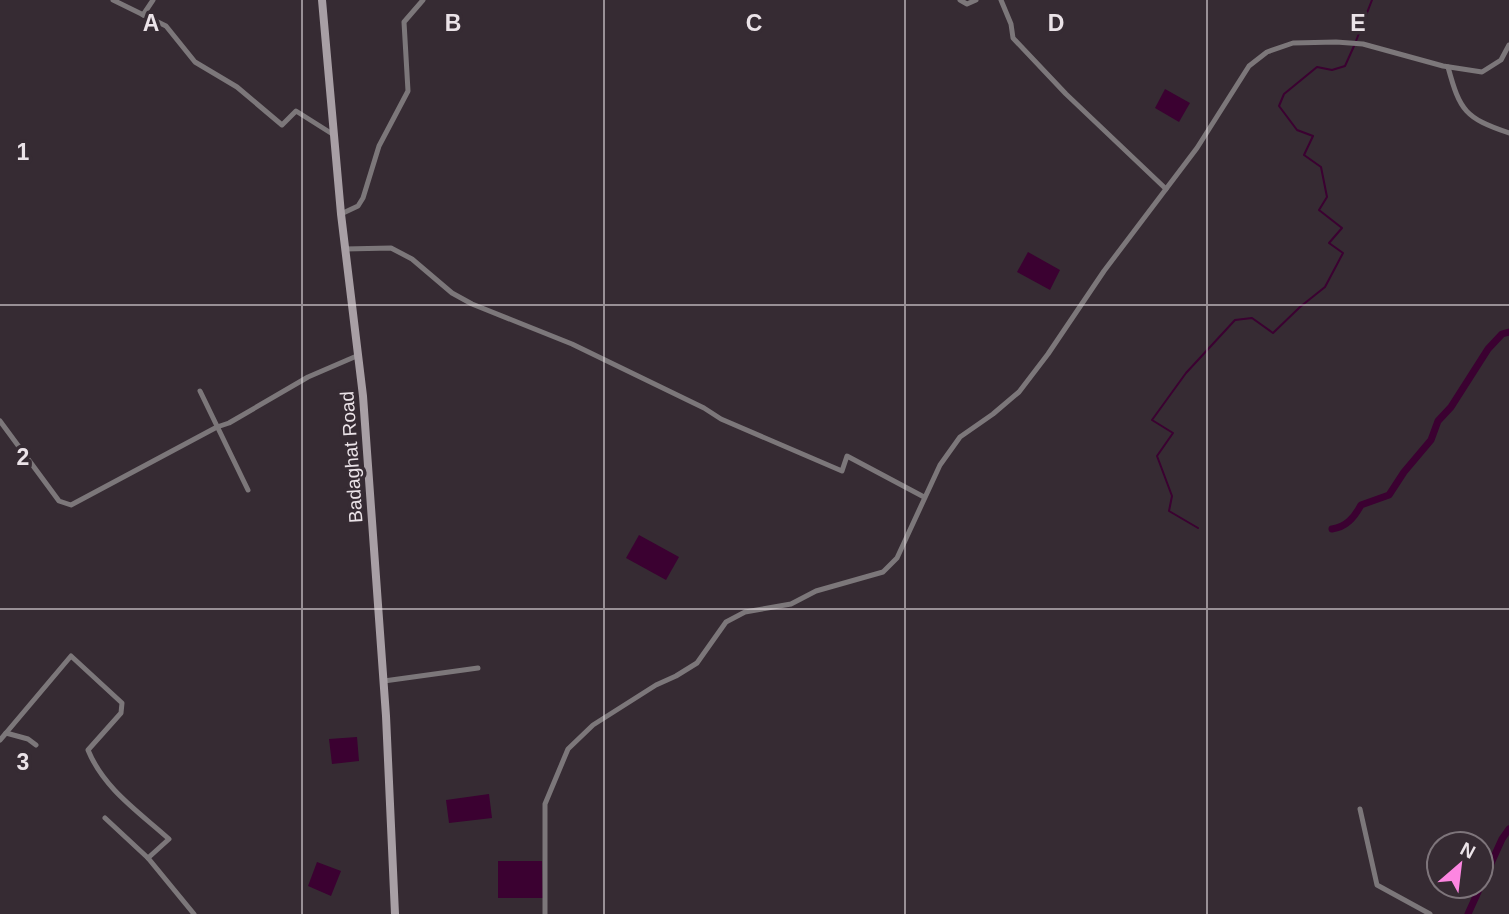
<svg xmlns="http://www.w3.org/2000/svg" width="1509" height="914" font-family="Helvetica,sans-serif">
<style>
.water{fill:#3b0131}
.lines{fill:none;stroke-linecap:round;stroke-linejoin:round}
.stream{stroke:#3b0131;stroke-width:2}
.canal{stroke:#3b0131;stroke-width:7}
.street{stroke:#7c777a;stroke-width:5}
.secondary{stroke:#a89fa5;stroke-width:8}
.grid{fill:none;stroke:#ebe3e8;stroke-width:2;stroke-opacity:0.55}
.labels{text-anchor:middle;stroke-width:7;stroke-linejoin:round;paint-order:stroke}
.street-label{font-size:19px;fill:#ebe3e8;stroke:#362b33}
.grid-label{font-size:23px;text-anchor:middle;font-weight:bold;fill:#ebe3e8;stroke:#362b33;stroke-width:7;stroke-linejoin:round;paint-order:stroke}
</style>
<rect width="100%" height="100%" fill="#362b33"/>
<g class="water">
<polygon points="1165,89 1190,103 1179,122 1155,108"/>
<polygon points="1028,252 1060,270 1050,290 1017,272"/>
<polygon points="639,535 679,557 666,580 626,558"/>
<polygon points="357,737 359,761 332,764 329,739"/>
<polygon points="489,794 492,818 449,823 446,800"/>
<polygon points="498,861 542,861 543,898 498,898"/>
<polygon points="317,862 341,871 331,896 308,886"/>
</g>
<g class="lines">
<g class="stream">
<polyline points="1356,41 1372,0"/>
<polyline points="1198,528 1169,511 1172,496 1157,456 1173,433 1152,420 1186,373 1235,320 1252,318 1273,333 1300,307 1325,287 1343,253 1329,243 1342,228 1319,210 1327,197 1321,167 1304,155 1313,136 1297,130 1279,106 1284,94 1317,67 1332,70 1345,66 1354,46"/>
</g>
<g class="canal">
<path d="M1332 529C1346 527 1354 518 1361 505L1389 495 1404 472 1431 440 1438 421 1451 407 1488 349 1502 334 1509 332"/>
<polyline points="1468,914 1502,839 1509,829"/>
</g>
<g class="street">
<polyline points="113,0 166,26 195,62 237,87 282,125 296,111 334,135"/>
<polyline points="960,0 967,4 976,0"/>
<polyline points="1001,0 1011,24 1013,38 1066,94 1166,189"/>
<polyline points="143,15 153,0"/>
<path d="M1448 67C1460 111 1465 118 1509 133"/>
<polyline points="341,214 358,206 363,198 379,146 408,91 404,22 423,0"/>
<polyline points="345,249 391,248 412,259 452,293 472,304 572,344 704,408 721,419 842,471 847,456 924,497"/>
<polyline points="200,391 248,490"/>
<polyline points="0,421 59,501 71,505 217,427 229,423 308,377 359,355"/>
<polyline points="384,681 478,668"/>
<path d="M6 733 71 656 122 703 121 713 88 750C104 789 139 812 169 839L148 858"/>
<polyline points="0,740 6,733 28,739 36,745"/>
<polyline points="1360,809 1377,885 1430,914"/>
<polyline points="105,818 148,858 194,914"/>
<polyline points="545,914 545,804 568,749 593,725 656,685 676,676 697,663 726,622 745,612 791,604 816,591 883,572 897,558 940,465 960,437 993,414 1019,392 1048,354 1104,271 1197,148 1249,66 1267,52 1293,43 1336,42 1363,44 1443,66 1482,72 1501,60 1509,45"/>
</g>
<polyline class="secondary" points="322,0 341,214 363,396 386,716 395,914"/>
</g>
<path class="grid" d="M302 0V914M604 0V914M905 0V914M1207 0V914M0 305H1509M0 609H1509"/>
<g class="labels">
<g class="street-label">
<text transform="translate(351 457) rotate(-94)" y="7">Badaghat Road</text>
</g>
</g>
<g class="grid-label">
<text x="151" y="31">A</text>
<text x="453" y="31">B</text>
<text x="754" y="31">C</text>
<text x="1056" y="31">D</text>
<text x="1358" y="31">E</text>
<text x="23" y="160">1</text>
<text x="23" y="465">2</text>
<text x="23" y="770">3</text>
</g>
<g transform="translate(1460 865) rotate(28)"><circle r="33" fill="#362b33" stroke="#7e757b" stroke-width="2"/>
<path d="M0-5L12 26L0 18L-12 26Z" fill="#fd86e1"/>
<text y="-10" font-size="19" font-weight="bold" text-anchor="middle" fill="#ebe3e8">N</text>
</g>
</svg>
